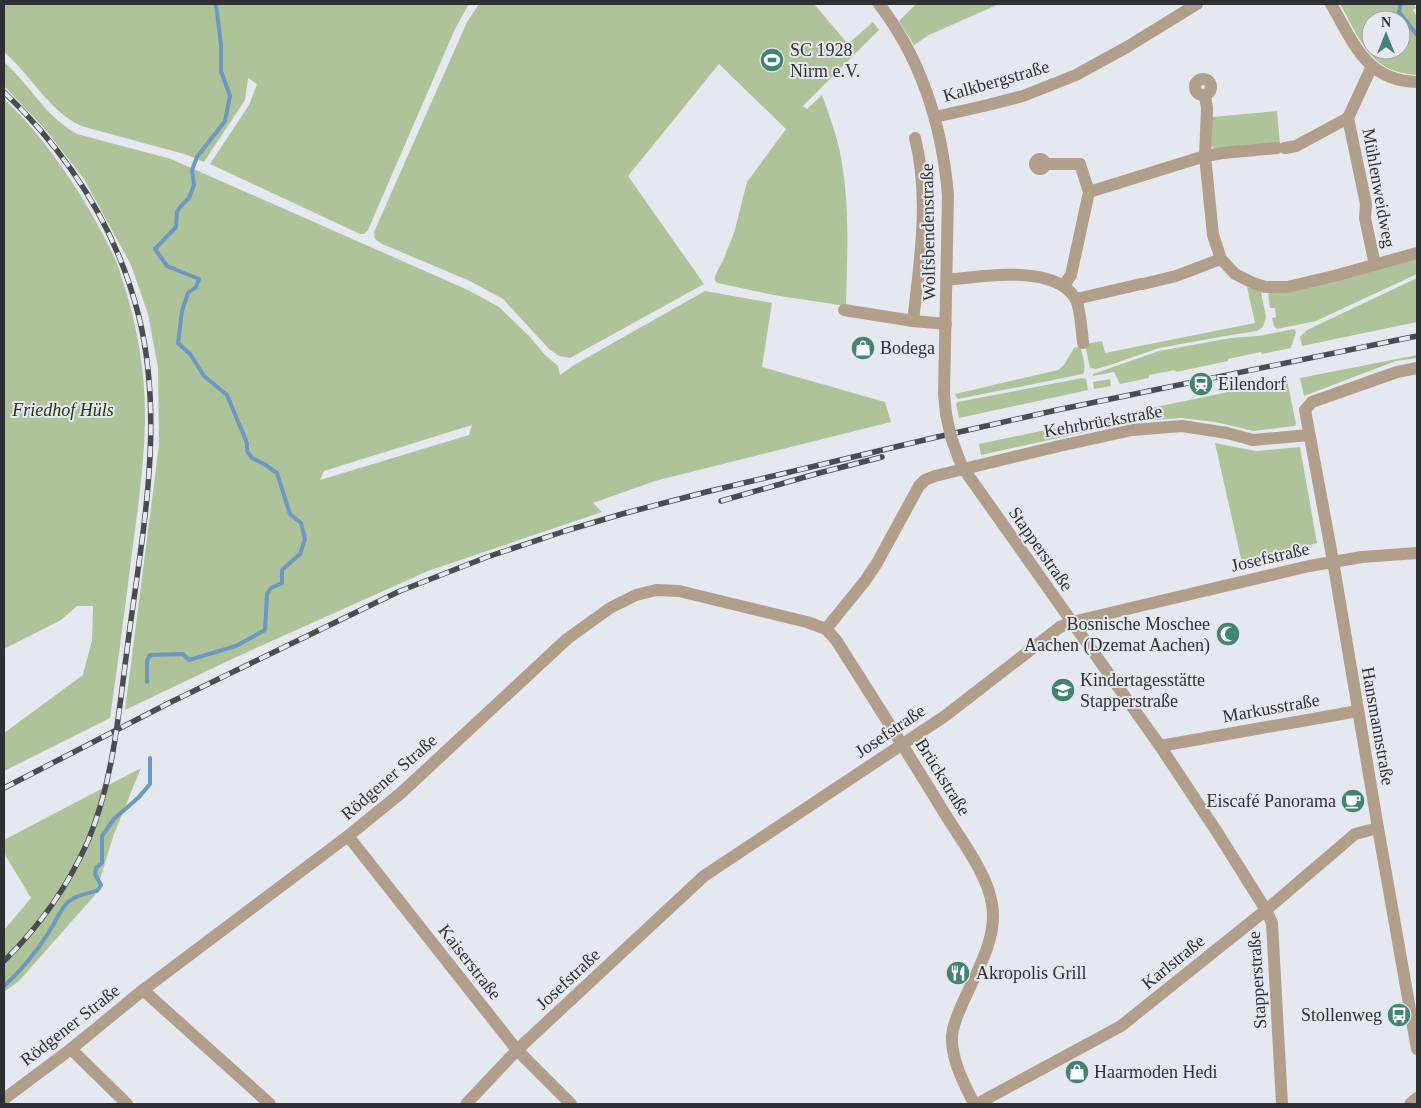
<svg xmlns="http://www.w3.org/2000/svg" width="1421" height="1108" font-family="Georgia,serif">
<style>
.green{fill:#afc39b;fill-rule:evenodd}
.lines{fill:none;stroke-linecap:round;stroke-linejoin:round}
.stream{stroke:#6d99c1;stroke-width:4}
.minor{stroke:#b19f8c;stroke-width:12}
.rail-casing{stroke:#4b4c50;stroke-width:5.5}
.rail{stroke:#e6e8ef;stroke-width:4;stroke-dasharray:11;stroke-linecap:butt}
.minor-bridge{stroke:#b19f8c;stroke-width:12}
.labels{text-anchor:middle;stroke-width:4;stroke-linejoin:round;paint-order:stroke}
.poi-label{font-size:18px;fill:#2f3033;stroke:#e6e8ef;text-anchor:start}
.street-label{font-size:18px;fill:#2f3033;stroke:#e6e8ef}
.park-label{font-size:18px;font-style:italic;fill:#23340e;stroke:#e6e8ef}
</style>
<rect width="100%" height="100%" fill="#e6e8ef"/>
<g class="green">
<path d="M4 4H469L455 29 368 230 364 234H360L210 164 249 105 257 84 248 78 245 100 204 162 184 154 81 126C48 110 31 75 4 52Z"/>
<path d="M479 4H814L848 44 873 22 879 30 803 106 807 109 822 95C830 117 839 141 842 164 850 211 847 259 846 306L773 295 718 283 715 281V276L723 260 734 233 747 182 786 129 719 64 628 176 704 284 570 358 559 356 549 349 503 299 470 281 382 244 375 239 374 232 467 22Z"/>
<polygon points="916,4 999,4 929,35 914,45 899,21"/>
<path d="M1340 4H1414L1416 8 1413 10 1417 17V75C1370 73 1360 39 1340 4ZM1371 20H1401V50H1371Z"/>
<path d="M4 62C31 86 45 116 77 134L171 159 468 290 499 307 530 337 545 355 558 366 560 375 574 365 705 291 772 303 762 367 885 402 891 422 655 481 593 503 602 512 428 571 232 659 125 710 159 445 158 368 148 314 131 265 84 179 45 129 4 86ZM472 425 469 435 320 480 324 471Z"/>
<path d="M4 99C34 127 59 161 81 196 94 217 108 242 118 266 121 274 123 283 126 291 138 331 145 372 145 414 145 460 138 507 132 553 125 608 118 663 110 718L4 771V733L83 675 92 640 93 606H77L61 620 4 649Z"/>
<polygon points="1277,111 1280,144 1216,150 1211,146 1212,117"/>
<polygon points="1417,259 1417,274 1316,321 1277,329 1274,326 1272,318 1276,317 1275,308 1270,308 1268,293"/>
<polygon points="1417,278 1417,322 1302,346 1300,337 1307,330"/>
<polygon points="1247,287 1261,292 1266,317 1263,327 1257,331 1231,335 1159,348 1110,365 1096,369 1090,368 1085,344 1102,341 1105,353 1255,323"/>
<polygon points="1294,329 1296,332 1291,348 1262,354 1261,352 1228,359 1228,361 1176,372 1175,370 1149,375 1149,378 1120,384 1114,372 1093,376 1093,374 1159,351 1231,338 1258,336"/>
<path d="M1080 346C1082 354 1087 366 1083 374L958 399 956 397 955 394 1058 370 1064 365 1074 348Z"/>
<polygon points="1417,355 1417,358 1396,361 1304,396 1300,378"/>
<polygon points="1082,378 1086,379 1088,390 959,418 956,404 958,402"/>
<polygon points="1110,379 1111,386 1094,389 1093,382"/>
<polygon points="1287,380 1296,424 1295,426 1254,431 1215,422 1181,418 1131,422 981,455 979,444 1252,387 1253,390 1264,388 1264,385"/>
<polygon points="1215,443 1256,451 1300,447 1317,543 1273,556 1242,563"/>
<polygon points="141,768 114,834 95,895 19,981 4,992 4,930 31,898 4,853 4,840"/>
</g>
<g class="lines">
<g class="stream">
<polyline points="1401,4 1399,12 1417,35"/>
<polyline points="147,682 147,661 150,655 183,654 189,660 236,646 265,630 267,594 271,588 282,583 282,570 300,554 305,539 301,523 290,514 277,473 264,464 252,458 247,451 247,443 227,395 204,376 190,354 178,343 182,311 188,293 196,287 199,279 167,266 155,249 176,227 177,212 181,206 189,198 194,185 192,170 197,157 225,121 230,96 221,71 221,45 216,4"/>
<path d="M4 986C22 970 37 951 49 932 55 923 61 908 68 902 76 895 88 893 97 891L101 885 95 874 96 868 102 863V836L114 819 139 797 150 784V758"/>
</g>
<g class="minor">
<path d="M879 4C922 60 942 125 948 195L944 394 946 414"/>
<path d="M1331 4C1354 43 1366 81 1417 82"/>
<polyline points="1372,66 1348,118 1366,204 1365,218 1375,265"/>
<circle cx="1203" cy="87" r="8"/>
<polyline points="1205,96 1207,108 1205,156 1213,235 1221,259 1235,274 1253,283 1265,287 1287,287 1334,276 1417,253"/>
<polyline points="935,117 988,105 1023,96 1076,75 1127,47 1197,4"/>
<polyline points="1285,148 1296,146 1348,118"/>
<circle cx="1040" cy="164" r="5"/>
<polyline points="1045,164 1080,164 1089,192 1071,275 1064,285"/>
<polyline points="1089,192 1205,156 1223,153 1277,148"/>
<path d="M947 280C981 276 1054 264 1075 298 1080 305 1082 333 1083 343"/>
<polyline points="1143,284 1176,276 1221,259"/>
<polyline points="1076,299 1141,284"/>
<polyline points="844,310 913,321 946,324"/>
<path d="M913 321C920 262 930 196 915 138"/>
<polyline points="1417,368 1397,372 1312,402 1305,410 1333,561 1378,828 1417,1049"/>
<polyline points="959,459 963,468 1160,746 1217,832 1266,910 1272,923 1282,1104"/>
<polyline points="826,629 865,581 877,563 919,486 925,480 935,476 1055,447 1132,430 1182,426 1227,433 1253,440 1309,435"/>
<polyline points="1160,746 1358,711"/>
<polyline points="348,836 517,1050 571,1104"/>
<polyline points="143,990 270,1104"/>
<polyline points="71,1049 127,1104"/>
<path d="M4 1099 71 1049 143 990 348 836 401 793 567 639 610 608 636 595 656 590 679 591 807 622 826 629 836 640C873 698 909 755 945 814 961 840 987 873 992 904 998 937 977 971 964 1000 959 1012 953 1023 952 1036 951 1060 964 1083 974 1104"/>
<polyline points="466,1104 517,1050 704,876 945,716 1060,627 1072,622 1309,566 1362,557 1417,553"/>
<polyline points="977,1104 1121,1026 1266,910 1355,834 1378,828"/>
<polyline points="1410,1104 1417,1098"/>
</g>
<g class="rail-casing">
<g id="rail">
<path d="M4 92C69 154 117 229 139 317 165 424 142 535 128 642 119 709 114 779 88 841 68 886 39 927 4 961"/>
<polyline points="721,501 819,473 882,457"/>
<polyline points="4,788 169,703 400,591 487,557 565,531 622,514 706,492 937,437 1057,410 1417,336"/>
</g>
</g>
<use href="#rail" class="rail"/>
<polyline class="minor-bridge" points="946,414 951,437 959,459"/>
</g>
<defs>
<g id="stadium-disc" transform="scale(1.25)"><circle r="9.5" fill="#428371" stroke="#e6e8ef"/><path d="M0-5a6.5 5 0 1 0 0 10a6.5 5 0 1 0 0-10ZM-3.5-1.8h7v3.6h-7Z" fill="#fff"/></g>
<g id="shop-disc" transform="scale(1.25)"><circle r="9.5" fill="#428371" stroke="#e6e8ef"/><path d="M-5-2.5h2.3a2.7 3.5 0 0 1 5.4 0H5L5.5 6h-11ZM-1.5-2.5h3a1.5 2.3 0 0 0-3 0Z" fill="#fff"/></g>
<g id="station-disc" transform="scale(1.25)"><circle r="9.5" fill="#428371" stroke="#e6e8ef"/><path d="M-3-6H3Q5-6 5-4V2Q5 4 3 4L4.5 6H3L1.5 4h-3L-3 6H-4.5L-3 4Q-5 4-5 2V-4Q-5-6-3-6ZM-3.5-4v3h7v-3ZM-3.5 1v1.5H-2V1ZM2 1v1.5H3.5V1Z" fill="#fff"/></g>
<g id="mosque-disc" transform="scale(1.25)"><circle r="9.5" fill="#428371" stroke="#e6e8ef"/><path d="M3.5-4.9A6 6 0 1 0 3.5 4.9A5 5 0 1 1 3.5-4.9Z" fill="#fff"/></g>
<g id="school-disc" transform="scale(1.25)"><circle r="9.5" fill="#428371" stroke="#e6e8ef"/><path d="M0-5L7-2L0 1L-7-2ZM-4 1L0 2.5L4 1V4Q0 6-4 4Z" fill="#fff"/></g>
<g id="cafe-disc" transform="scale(1.25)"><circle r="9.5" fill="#428371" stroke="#e6e8ef"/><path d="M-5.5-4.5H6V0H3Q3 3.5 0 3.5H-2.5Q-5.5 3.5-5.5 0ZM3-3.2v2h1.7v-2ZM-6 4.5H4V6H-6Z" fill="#fff"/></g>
<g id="restaurant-disc" transform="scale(1.25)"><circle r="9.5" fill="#428371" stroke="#e6e8ef"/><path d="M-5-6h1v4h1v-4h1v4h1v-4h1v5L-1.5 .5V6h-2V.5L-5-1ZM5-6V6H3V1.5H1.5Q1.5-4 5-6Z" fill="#fff"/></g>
<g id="bus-disc" transform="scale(1.25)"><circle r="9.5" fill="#428371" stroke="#e6e8ef"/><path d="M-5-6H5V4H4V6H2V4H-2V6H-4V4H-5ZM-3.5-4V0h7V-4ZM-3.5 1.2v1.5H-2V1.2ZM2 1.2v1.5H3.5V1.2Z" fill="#fff"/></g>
</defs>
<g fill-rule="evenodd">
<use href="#stadium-disc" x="772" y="60"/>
<use href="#shop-disc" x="863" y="348"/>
<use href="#station-disc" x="1201" y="384"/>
<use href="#mosque-disc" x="1228" y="634"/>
<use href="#school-disc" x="1063" y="690"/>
<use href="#cafe-disc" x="1353" y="801"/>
<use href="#restaurant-disc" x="958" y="973"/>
<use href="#bus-disc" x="1399" y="1015"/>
<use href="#shop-disc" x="1077" y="1072"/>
</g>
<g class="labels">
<g class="poi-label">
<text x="790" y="56">SC 1928<tspan x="790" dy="21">Nirm e.V.</tspan></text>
<text x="880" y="354">Bodega</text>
<text x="1218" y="390">Eilendorf</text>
<text x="1210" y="630" text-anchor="end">Bosnische Moschee<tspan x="1210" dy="21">Aachen (Dzemat Aachen)</tspan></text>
<text x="1080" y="686">Kindertagesstätte<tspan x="1080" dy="21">Stapperstraße</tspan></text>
<text x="1336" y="807" text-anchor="end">Eiscafé Panorama</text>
<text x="976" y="979">Akropolis Grill</text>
<text x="1382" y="1021" text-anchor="end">Stollenweg</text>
<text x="1094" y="1078">Haarmoden Hedi</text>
</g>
<g class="street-label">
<text transform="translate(996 81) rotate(-16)" y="6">Kalkbergstraße</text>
<text transform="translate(1379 188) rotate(80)" y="6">Mühlenweidweg</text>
<text transform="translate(928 232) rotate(-91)" y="6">Wolfsbendenstraße</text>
<text transform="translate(1103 421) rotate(-10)" y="6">Kehrbrückstraße</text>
<text transform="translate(1041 549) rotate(55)" y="6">Stapperstraße</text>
<text transform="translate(1270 557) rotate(-13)" y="6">Josefstraße</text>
<text transform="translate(1271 708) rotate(-10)" y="6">Markusstraße</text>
<text transform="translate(1378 726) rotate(80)" y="6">Hansmannstraße</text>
<text transform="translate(890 731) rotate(-34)" y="6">Josefstraße</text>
<text transform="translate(389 777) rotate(-41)" y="6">Rödgener Straße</text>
<text transform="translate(943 777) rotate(58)" y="6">Brückstraße</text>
<text transform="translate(470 962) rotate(52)" y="6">Kaiserstraße</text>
<text transform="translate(1173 962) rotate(-39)" y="6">Karlstraße</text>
<text transform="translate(568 979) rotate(-43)" y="6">Josefstraße</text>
<text transform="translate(1257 980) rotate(-94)" y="6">Stapperstraße</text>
<text transform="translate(70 1025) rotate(-38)" y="6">Rödgener Straße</text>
</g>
<g class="park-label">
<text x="63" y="416">Friedhof Hüls</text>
</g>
</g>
<rect width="1421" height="1108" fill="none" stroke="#2f3033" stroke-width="10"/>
<g transform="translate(1386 35)"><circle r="24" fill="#e6e8ef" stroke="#9d9ea4"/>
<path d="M0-4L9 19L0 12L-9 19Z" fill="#428371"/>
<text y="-8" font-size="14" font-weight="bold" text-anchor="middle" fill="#2f3033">N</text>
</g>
</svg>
